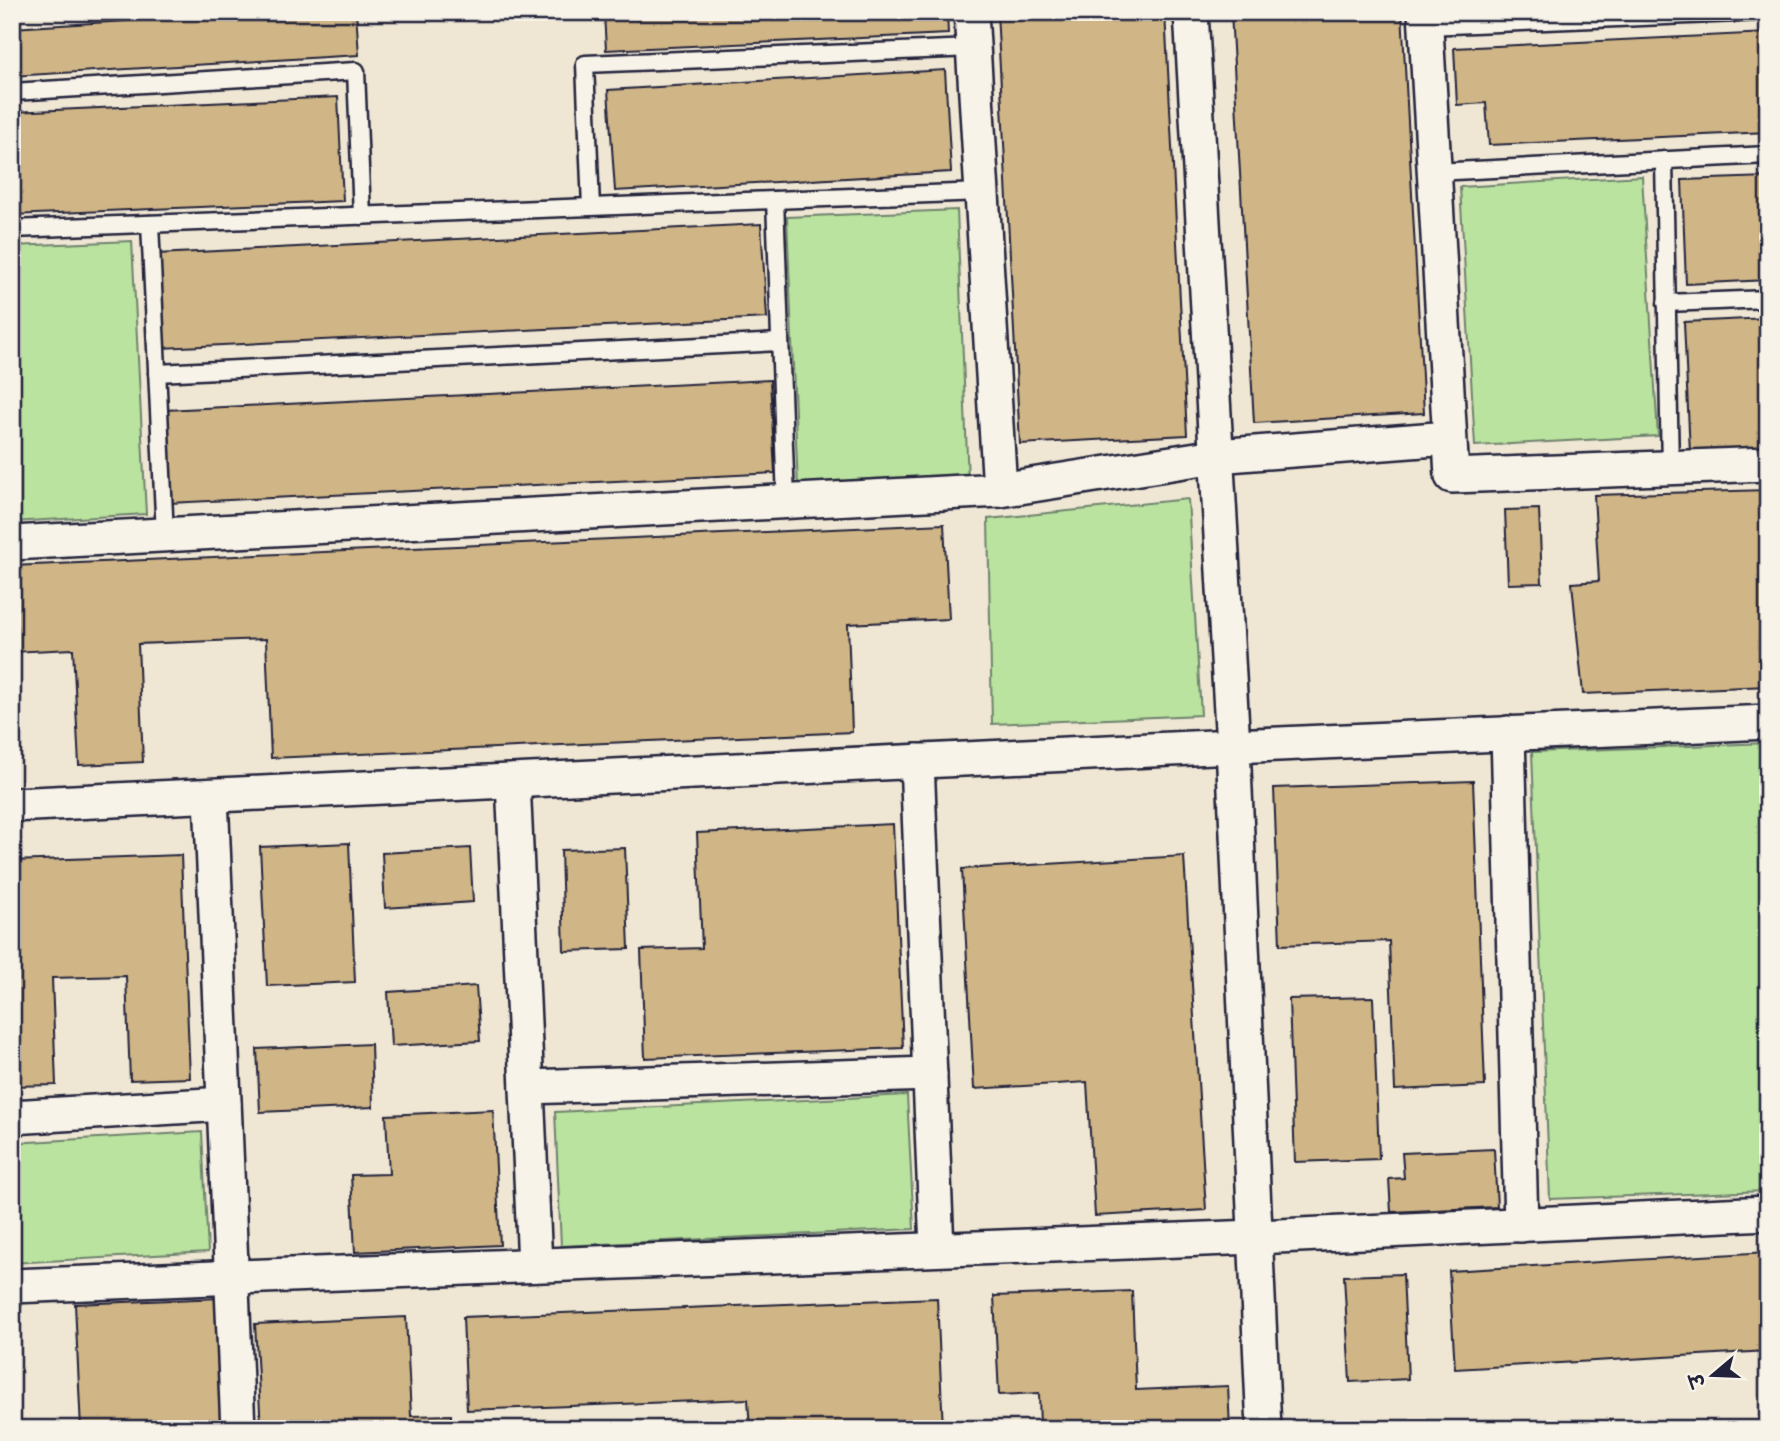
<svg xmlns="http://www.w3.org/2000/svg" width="1780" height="1441" font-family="'Shantell Sans','Playpen Sans Deva',sans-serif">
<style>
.green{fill:#bae39f;stroke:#6e826d;stroke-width:2}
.building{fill:#d0b686;stroke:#22223b;stroke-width:2}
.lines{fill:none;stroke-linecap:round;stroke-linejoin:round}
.service-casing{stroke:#22223b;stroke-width:21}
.minor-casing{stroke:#22223b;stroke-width:38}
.service{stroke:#f7f3e8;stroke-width:16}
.minor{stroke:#f7f3e8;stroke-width:33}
</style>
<rect width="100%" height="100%" fill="#efe7d4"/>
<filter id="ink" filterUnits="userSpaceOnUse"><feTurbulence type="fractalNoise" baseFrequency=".0143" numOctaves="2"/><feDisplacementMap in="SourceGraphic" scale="14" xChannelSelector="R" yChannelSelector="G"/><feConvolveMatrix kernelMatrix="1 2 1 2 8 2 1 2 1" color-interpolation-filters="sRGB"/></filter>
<g filter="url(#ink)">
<g class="green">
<polygon points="1642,176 1658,436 1475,446 1460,187"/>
<polygon points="957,210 968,481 798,488 787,217"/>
<polygon points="132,241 146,514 12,522 12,246"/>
<polygon points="1188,499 1201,715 992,724 988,519"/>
<polygon points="1768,743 1768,1191 1550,1199 1532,752"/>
<polygon points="907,1095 914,1229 561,1246 555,1112"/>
<polygon points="202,1132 208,1252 12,1263 12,1143"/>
</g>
<g class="building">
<polygon points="271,12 356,12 359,55 12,76 12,28"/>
<polygon points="604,12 947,12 948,34 606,50"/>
<polygon points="997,12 1165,12 1187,435 1020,444"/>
<polygon points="1231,12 1402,12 1424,413 1254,423"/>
<polygon points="1768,33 1768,132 1489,145 1486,103 1457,105 1454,48"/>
<polygon points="945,70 951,172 615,191 608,90"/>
<polygon points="338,97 343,201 12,215 12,112"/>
<polygon points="1768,177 1768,280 1686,284 1682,180"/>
<polygon points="761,224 767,318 161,348 156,254"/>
<polygon points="1768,318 1768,385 1764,385 1767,450 1690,453 1684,322"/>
<polygon points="770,380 775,473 170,503 165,410"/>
<polygon points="1768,490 1768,686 1583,694 1572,583 1599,581 1594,495"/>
<polygon points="1539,509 1542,583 1508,584 1505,510"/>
<polygon points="944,524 949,619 848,624 852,732 271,758 266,639 138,644 143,762 79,765 73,649 12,652 12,566"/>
<polygon points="1473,781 1485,1086 1395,1090 1389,941 1280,945 1274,788"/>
<polygon points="893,824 903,1048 645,1058 641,950 702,948 697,833"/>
<polygon points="349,843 355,982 267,986 260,847"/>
<polygon points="470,848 473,902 385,908 382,853"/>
<polygon points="625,848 629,949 564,951 561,850"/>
<polygon points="181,855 190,1078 130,1080 126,976 52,978 56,1085 12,1086 12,861"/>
<polygon points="1184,856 1206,1210 1095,1216 1087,1082 974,1089 962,869"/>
<polygon points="476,986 480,1041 391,1046 388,992"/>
<polygon points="1373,997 1379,1159 1295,1162 1289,999"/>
<polygon points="371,1044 373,1107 260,1112 257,1049"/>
<polygon points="493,1110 500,1245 355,1252 351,1175 389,1174 386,1115"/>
<polygon points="1494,1149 1497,1207 1391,1212 1389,1179 1404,1178 1402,1153"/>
<polygon points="1768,1252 1768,1351 1455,1369 1449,1271"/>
<polygon points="1403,1274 1408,1379 1350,1382 1344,1276"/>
<polygon points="1132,1291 1136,1390 1228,1386 1230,1429 1040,1429 1039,1393 999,1395 994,1296"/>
<polygon points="221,1298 227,1429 81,1429 75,1304"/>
<polygon points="937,1298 943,1429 750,1429 748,1399 467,1410 463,1317"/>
<polygon points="406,1317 411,1416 451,1415 451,1429 261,1429 255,1324"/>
</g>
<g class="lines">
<g class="service-casing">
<g id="service">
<polyline points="1426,26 1762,12"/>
<polyline points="12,92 356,71 362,216"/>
<polyline points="1664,160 1670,468"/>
<polyline points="1434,172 1768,155"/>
<polyline points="775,200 786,501"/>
<polyline points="591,207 585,64 973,48"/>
<polyline points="150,224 165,535"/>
<polyline points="12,229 982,192"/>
<polyline points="1666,303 1768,299"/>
<polyline points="157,373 780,342"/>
</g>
</g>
<g class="minor-casing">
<g id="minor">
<polyline points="971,12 1000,490"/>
<polyline points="1191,12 1233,746 1264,1429"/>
<polyline points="1425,12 1452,476 1768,464"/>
<polyline points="12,543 1000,490 1216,456 1449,438"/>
<polyline points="1508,733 1521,1225"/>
<polyline points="917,761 937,1249"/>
<polyline points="513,781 535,1265"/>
<polyline points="211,796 238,1429"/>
<polyline points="12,805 1233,746 1768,722"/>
<polyline points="527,1087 930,1074"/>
<polyline points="12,1117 224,1104"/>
<polyline points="12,1286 1255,1237 1768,1213"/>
</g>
</g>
<use href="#service" class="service"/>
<use href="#minor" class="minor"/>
</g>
</g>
<rect width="1780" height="1441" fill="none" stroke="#f7f3e8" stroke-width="42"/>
<rect x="21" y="21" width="1738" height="1399" fill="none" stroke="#22223b" stroke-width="2.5" filter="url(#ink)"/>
<g transform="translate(1713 1375) rotate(251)" stroke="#f7f3e8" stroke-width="5" paint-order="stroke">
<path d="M0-5L12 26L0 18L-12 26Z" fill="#22223b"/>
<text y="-10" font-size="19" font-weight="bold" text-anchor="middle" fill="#22223b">उ</text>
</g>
</svg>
